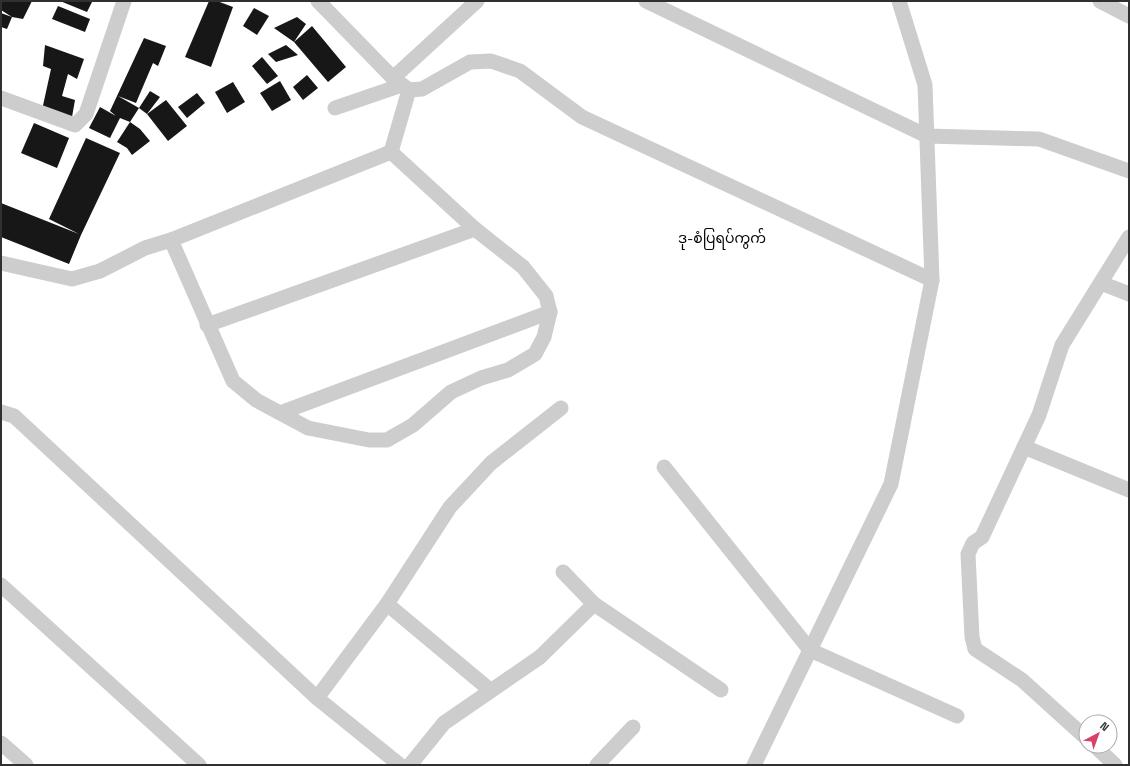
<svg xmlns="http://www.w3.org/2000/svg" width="1130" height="766" font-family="'Space Grotesk','Noto Sans Myanmar',sans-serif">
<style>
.building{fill:#171717}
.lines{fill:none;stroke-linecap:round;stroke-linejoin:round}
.minor{stroke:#cdcdcd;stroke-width:15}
.labels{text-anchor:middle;stroke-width:4;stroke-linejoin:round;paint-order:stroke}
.quarter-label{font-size:14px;fill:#000;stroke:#fff}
</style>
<rect width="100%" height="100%" fill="#fff"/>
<g class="building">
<polygon points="1,1 32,1 23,19 12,17 7,29 1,27 1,13 12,17 1,10"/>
<polygon points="60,1 90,1 92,2 87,12"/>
<polygon points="209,1 217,1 233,7 211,67 185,57"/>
<polygon points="58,6 90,19 85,32 52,19"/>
<polygon points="254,8 269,16 257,35 243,26"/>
<polygon points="297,17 306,24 294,42 312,26 346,67 328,82 294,42 274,28"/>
<polygon points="144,38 166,46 158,66 153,63 136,103 118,96 139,108 150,91 160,97 147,114 139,108 130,122 120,118 110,138 89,128 100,107 116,116 110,111"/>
<polygon points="45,45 84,59 77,79 68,74 62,96 75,100 72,117 42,110 51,69 43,66"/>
<polygon points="286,45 298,55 276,62 268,54"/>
<polygon points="262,57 278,76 267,84 252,66"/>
<polygon points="307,75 318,88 303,100 293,87"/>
<polygon points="280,81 291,100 272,111 260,93"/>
<polygon points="233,82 245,102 227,113 215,92"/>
<polygon points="197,93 205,103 187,118 178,107"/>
<polygon points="166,100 187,126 168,141 147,114"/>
<polygon points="130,122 140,129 150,141 132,155 127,148 117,142"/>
<polygon points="34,123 69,138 57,168 21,153"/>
<polygon points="86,138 120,153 81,235 69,264 1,237 1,203 79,234 49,219"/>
</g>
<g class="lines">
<g class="minor">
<polyline points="318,1 393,78 409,90 422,89 470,62 491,61 520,71 582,117 932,280"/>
<polyline points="646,1 927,136 1039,139 1129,171"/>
<polyline points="1100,1 1129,16"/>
<polyline points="393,78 477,1"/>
<polyline points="1,98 75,125 86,114 124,1"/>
<polyline points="335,108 402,85"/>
<polyline points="171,240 233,381 256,400 308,428 369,440 387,440 413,425 451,392 481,378 508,370 535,354 544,337 550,312 546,296 523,267 475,229 391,152"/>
<polyline points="1,263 72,279 100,271 145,248 171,240 391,152 409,90"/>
<polyline points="1101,283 1129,294"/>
<polyline points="207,325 475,229"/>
<polyline points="1,412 14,416 317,698 400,765"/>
<polyline points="280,413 550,312"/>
<polyline points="1024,447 1129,490"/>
<polyline points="664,467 810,650 957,716"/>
<polyline points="1,585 199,765"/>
<polyline points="387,604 490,690"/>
<polyline points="594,604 721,690"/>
<polyline points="317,698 387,604 450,507 491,463 561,408"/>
<polyline points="1086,738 1022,680 975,649 972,637 968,554 973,543 982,537 1039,415 1062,345 1129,237"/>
<polyline points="1,743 26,765"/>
<polyline points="1095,746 1115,765"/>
<polyline points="410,765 444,723 540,657 594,604 563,572"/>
<polyline points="597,765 633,727"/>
<polyline points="754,765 891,484 932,280 925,85 899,1"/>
</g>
</g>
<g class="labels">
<g class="quarter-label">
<text x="722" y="243">ဒု-စံပြရပ်ကွက်</text>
</g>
</g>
<rect width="1130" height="766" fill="none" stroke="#303030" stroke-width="4"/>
<g transform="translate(1098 734) rotate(41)"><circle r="19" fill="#ffffff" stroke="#acacac"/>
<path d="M0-3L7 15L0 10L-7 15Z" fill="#d64368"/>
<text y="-6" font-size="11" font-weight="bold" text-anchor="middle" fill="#303030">N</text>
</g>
</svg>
